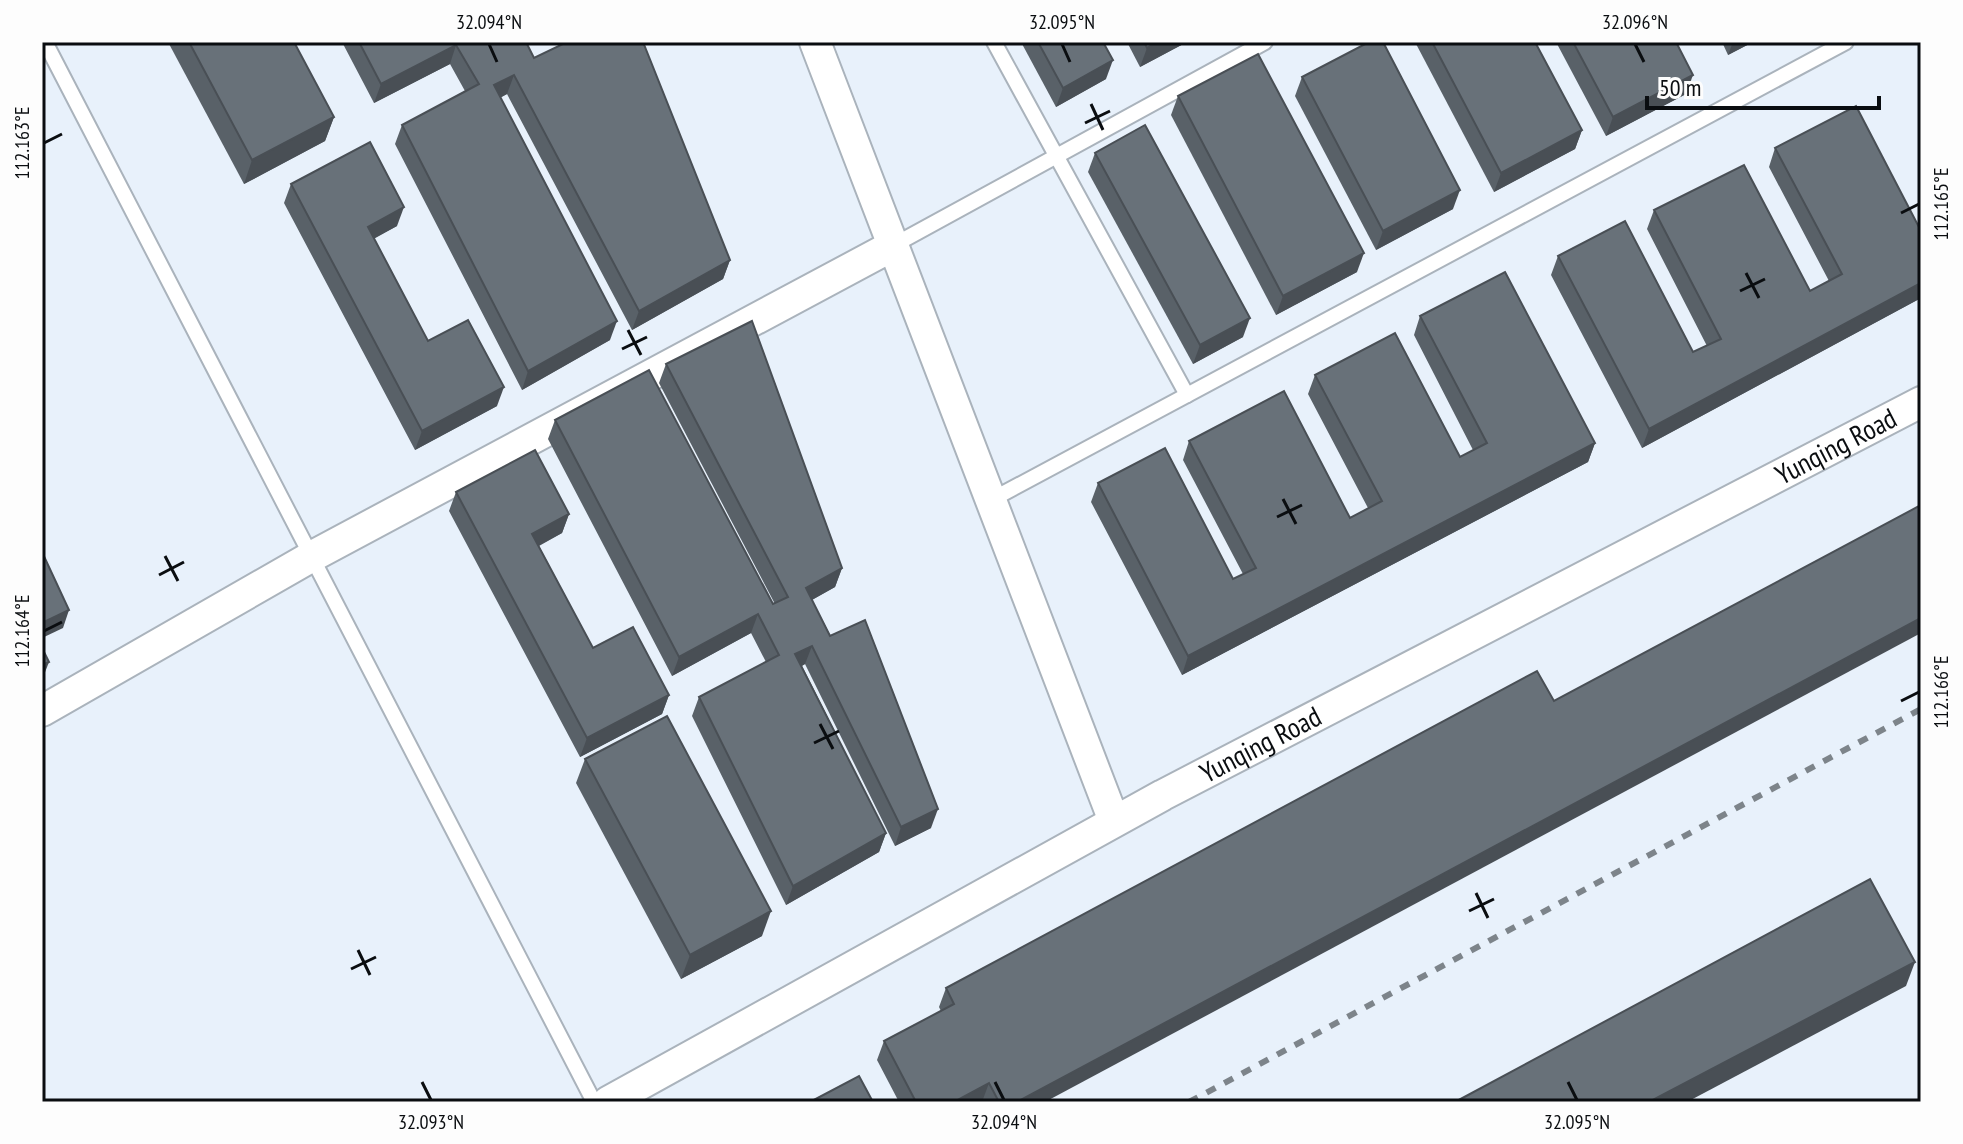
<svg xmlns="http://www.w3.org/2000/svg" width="1963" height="1144" font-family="'PT Sans Narrow',sans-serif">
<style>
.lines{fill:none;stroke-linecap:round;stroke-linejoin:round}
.service-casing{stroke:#aab3bc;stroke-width:18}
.minor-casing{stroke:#aab3bc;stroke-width:34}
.service{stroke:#fff;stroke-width:14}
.minor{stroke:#fff;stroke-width:30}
.rail{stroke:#7d848a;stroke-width:6;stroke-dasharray:10 10;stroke-linecap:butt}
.wall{fill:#596168}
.shaded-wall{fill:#494f55}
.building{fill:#687179;stroke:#494f55;stroke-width:2}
.ticks{fill:none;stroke:#0a0d10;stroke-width:3}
.labels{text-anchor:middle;stroke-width:8;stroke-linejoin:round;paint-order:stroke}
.street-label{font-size:28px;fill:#0a0d10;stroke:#fdfdfd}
.neatline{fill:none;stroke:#0a0d10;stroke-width:3}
.ticks-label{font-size:20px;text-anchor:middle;fill:#0a0d10}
</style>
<rect width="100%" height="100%" fill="#e8f1fb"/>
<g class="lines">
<g class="service-casing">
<g id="service">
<polyline points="45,42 594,1102"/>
<polyline points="994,42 1187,395"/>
<polyline points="894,245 1265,42"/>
<polyline points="991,500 1846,42"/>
</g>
</g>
<g class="minor-casing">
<g id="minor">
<polyline points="815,42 1114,821"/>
<polyline points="42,711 309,558 894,245"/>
<path id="s1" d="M608 1102 1163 795 1921 402"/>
</g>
</g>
<use href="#service" class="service"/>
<use href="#minor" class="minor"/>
<polyline class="rail" points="1189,1102 1921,709"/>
</g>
<g class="wall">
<polygon points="168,42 294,42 334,117 325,141 244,184"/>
<polygon points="342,42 526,42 534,58 730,260 723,279 632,330 507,94 500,98 610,340 522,390 395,144 402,125 465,91 450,64 374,103"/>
<polygon points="1021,42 1103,42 1106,79 1056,107"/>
<polygon points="1127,42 1187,42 1140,67"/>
<polygon points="1415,42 1535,42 1582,130 1575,149 1494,192"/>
<polygon points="1556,42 1676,42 1686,94 1606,136"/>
<polygon points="1722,42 1753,42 1728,55"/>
<polygon points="1302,77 1453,209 1376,250 1295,96"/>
<polygon points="1178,96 1357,272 1276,315 1171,115"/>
<polygon points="1775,148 1921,231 1921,298 1642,448 1551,275 1558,256 1693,352 1707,346 1647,229 1654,210 1810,291 1829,281 1769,167"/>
<polygon points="1095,153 1243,337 1193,364 1088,172"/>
<polygon points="291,184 397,226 374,238 428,341 497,406 415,450 284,203"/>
<polygon points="1420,316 1595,443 1588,462 1182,675 1091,502 1098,483 1233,579 1243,574 1183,460 1189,441 1350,518 1368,508 1308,394 1315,375 1460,457 1473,450 1414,335"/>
<polygon points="666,364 842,568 835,587 812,600 931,828 895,846 805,664 802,666 886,833 879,852 786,905 692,716 699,697 766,662 751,633 672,676 548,439 555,420 773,604 775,604 659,383"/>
<polygon points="456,492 569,514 562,533 539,546 593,648 669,695 662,714 580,757 449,511"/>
<polygon points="585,759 762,936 681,979 576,783"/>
<polygon points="946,988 1045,1102 899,1102 877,1060 884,1041 941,1011 939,1007"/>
</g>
<g class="shaded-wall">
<polygon points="1158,42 1187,42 1140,67 1147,48"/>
<polygon points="1733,42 1753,42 1728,55"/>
<polygon points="456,45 450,64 374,103 381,84"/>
<polygon points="1113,60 1106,79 1056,107 1063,88"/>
<polygon points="514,75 507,94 487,104 494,85"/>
<polygon points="1693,75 1686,94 1606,136 1613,117"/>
<polygon points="334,117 325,141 244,184 252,160"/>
<polygon points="1582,130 1575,149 1494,192 1501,173"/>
<polygon points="1460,190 1453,209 1376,250 1383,231"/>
<polygon points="404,207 397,226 361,246 368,227"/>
<polygon points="1364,253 1357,272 1276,315 1283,296"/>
<polygon points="730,260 723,279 632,330 639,311"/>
<polygon points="1921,283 1921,298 1642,448 1649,429"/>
<polygon points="1250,318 1243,337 1193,364 1200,345"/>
<polygon points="617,321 610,340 522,390 528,371"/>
<polygon points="504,387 497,406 415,450 422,431"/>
<polygon points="1595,443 1588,462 1182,675 1188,656"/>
<polygon points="569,514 562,533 525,553 532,534"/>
<polygon points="842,568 835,587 799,607 806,588"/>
<polygon points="69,610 63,628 42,638 42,623"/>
<polygon points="758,614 751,633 672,676 679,657"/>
<polygon points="1921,618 1921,633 1045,1102 1017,1102"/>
<polygon points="812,646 805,664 788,673 795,654"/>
<polygon points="49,662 42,680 42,665"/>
<polygon points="669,695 662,714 580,757 587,738"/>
<polygon points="938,809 931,828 895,846 901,827"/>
<polygon points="886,833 879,852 786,905 793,886"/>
<polygon points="771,911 762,936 681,979 690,955"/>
<polygon points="1915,962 1906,986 1687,1102 1649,1102"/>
<polygon points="989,1083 982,1102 954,1102"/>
</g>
<g class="building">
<polygon points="189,42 294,42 334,117 252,160"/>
<polygon points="359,42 526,42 534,58 567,42 643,42 730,260 639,311 514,75 494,85 617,321 528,371 402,125 479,84 456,45 381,84"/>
<polygon points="1038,42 1103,42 1113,60 1063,88"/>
<polygon points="1144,42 1158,42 1147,48"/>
<polygon points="1369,42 1383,42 1460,190 1383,231 1302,77"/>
<polygon points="1432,42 1535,42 1582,130 1501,173"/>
<polygon points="1573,42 1676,42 1693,75 1613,117"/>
<polygon points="1258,54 1364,253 1283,296 1178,96"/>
<polygon points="1856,106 1921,231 1921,283 1649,429 1558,256 1625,221 1693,352 1721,339 1654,210 1744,165 1810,291 1842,274 1775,148"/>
<polygon points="1145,125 1250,318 1200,345 1095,153"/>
<polygon points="370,142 404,207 368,227 428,341 468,320 504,387 422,431 291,184"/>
<polygon points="1505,272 1595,443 1188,656 1098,483 1165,448 1233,579 1256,568 1189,441 1284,391 1350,518 1382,501 1315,375 1395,333 1460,457 1487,443 1420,316"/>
<polygon points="752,321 842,568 806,588 830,636 865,620 938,809 901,827 812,646 795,654 886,833 793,886 699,697 779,655 758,614 679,657 555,420 649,370 773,604 788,597 666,364"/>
<polygon points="535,450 569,514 532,534 593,648 633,627 669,695 587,738 456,492"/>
<polygon points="1921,505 1921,618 1017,1102 999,1102 989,1083 954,1102 916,1102 884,1041 954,1004 946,988 1537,671 1554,701"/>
<polygon points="42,552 69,610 42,623"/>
<polygon points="42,648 49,662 42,665"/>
<polygon points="667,716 771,911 690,955 585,759"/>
<polygon points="1870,879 1915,962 1649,1102 1455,1102"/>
<polygon points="859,1076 873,1102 810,1102"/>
</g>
<path class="ticks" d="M489 44 497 62M1062 44 1070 62M1635 44 1644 62M1091 104 1103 130M1085 123 1110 111M44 143 62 134M1901 213 1919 204M1746 273 1759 298M1740 291 1765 279M628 330 641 355M622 349 647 337M1283 499 1296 524M1277 517 1302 505M165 556 178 581M159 575 184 562M44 631 62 622M1901 701 1919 692M820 724 833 749M814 743 839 731M1476 893 1488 918M1469 911 1494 899M358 950 370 975M351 969 376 957M422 1082 431 1100M995 1082 1004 1100M1568 1082 1577 1100"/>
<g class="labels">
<g class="street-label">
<text dy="10" stroke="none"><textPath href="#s1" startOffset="1392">Yunqing Road</textPath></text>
<text dy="10" stroke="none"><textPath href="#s1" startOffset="744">Yunqing Road</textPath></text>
</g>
</g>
<rect width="1963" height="1144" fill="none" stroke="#fdfdfd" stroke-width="88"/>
<path d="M1647 96v12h232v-12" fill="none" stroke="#0a0d10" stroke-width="4"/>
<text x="1659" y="96" font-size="24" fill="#0a0d10" stroke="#fdfdfd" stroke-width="6" paint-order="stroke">50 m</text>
<rect x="44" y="44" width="1875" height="1056" class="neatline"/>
<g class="ticks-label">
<text x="489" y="29">32.094°N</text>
<text x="1062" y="29">32.095°N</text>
<text x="1635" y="29">32.096°N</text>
<text transform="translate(22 143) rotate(-90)" y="7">112.163°E</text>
<text transform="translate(1941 204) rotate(-90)" y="7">112.165°E</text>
<text transform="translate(22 631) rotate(-90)" y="7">112.164°E</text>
<text transform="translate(1941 692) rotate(-90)" y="7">112.166°E</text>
<text x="431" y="1129">32.093°N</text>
<text x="1004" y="1129">32.094°N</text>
<text x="1577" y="1129">32.095°N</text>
</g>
</svg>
